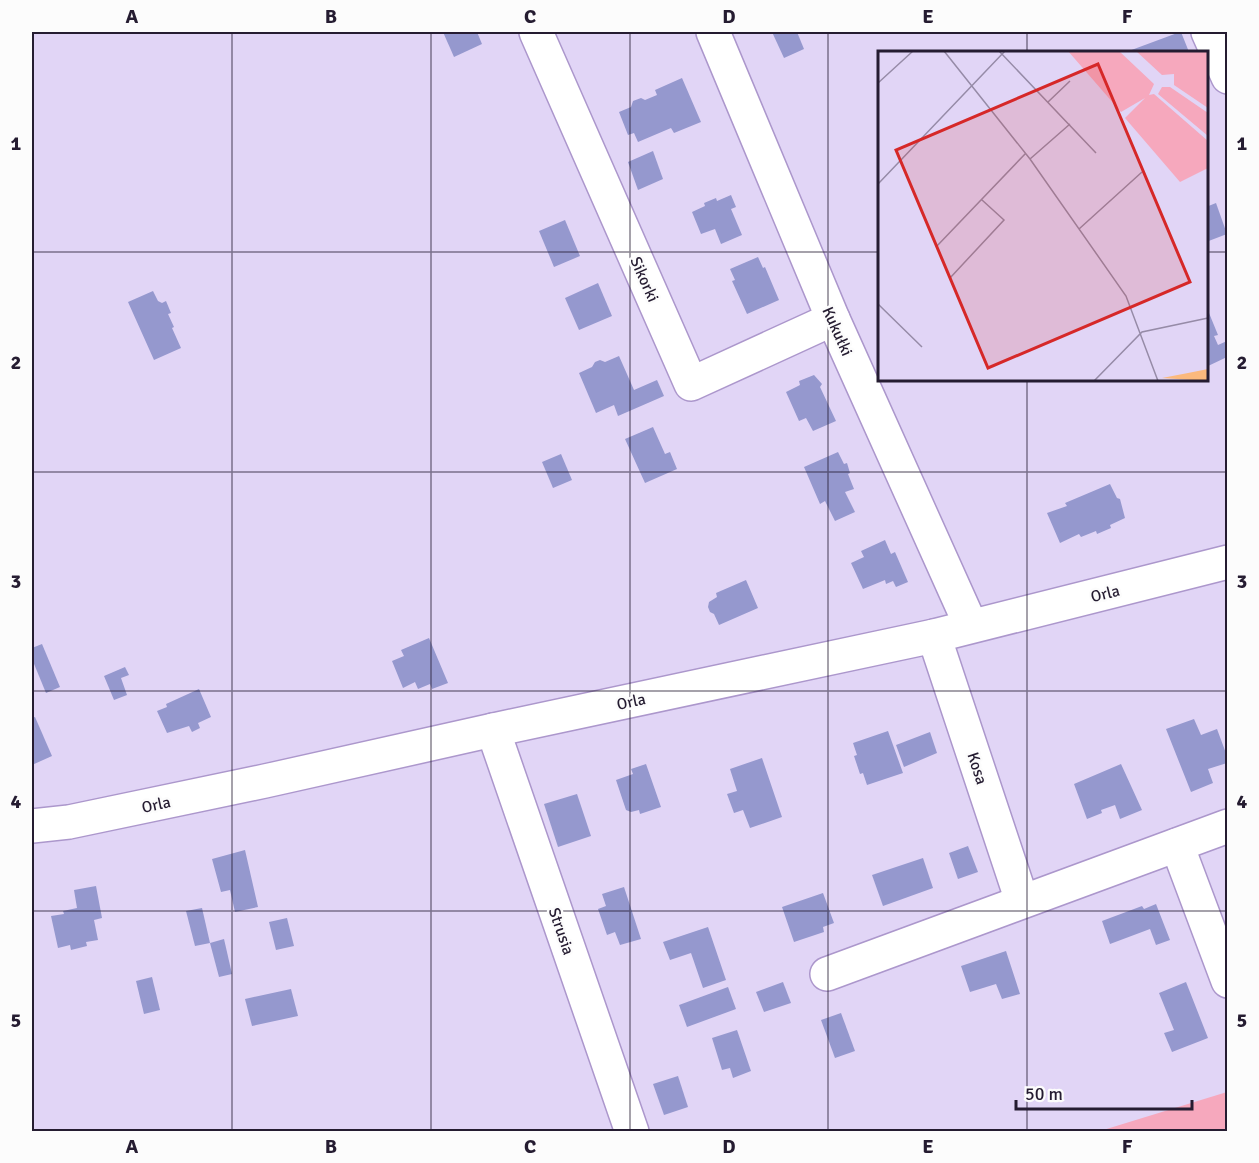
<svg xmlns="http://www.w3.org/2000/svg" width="1259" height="1163" font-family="Signika,sans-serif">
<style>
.water{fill:#f6a8bd}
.building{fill:#9598ce}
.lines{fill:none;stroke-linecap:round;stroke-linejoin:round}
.minor-casing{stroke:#ac97cc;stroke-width:36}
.minor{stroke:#fff;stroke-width:33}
.grid{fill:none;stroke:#251c31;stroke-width:1.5;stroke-opacity:0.55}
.labels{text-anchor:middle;stroke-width:5;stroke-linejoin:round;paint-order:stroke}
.street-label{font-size:16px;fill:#251c31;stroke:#fcfcfc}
.inset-road{fill:none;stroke:#968ba7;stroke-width:1.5}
.view{fill:#d62828;fill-opacity:0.15;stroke:#d62828;stroke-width:3}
.inset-edge{fill:none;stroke:#251c31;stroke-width:3}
.neatline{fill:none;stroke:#251c31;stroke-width:2}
.grid-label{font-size:20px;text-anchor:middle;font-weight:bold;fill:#251c31}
</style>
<rect width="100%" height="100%" fill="#e1d5f6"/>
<polygon class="water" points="1227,1092 1227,1131 1100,1131"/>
<g class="building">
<polygon points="443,32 477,32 482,44 454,57"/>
<polygon points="772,32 797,32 804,49 784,58"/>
<polygon points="1181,32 1189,52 1126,52 1180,32"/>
<polygon points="682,78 701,122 674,133 671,128 638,142 634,133 628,135 619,112 631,107 633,101 641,98 645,100 657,95 655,90"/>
<polygon points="653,151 663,179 638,190 628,162"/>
<polygon points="731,195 736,207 731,209 742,235 721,244 715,229 701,234 692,212 705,206 704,203 716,198 717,201"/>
<polygon points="1216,203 1227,234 1206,242 1206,207"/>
<polygon points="565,220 580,256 554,267 539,231"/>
<polygon points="758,257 763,268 765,267 779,300 747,314 732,281 735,280 730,269"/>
<polygon points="598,283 612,316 579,330 565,298"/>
<polygon points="153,291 158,301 162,303 166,301 171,313 168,314 174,327 172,328 181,348 154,360 128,302"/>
<polygon points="1209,313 1218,335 1214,336 1218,345 1227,341 1227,357 1206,367 1206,314"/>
<polygon points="619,356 634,390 657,380 664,396 618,416 614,405 596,413 579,373 592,367 595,362 600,360 605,362"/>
<polygon points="814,375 822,384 820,387 836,421 813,431 806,418 799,421 786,392 800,385 799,381"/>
<polygon points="653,427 665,454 670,452 677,469 645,483 625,439"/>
<polygon points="838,452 844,464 847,463 850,473 848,474 854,489 845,492 855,512 835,521 825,501 820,504 804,467"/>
<polygon points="561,454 572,480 553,488 542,462"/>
<polygon points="1110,484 1117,498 1120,499 1125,518 1110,525 1111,528 1097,534 1096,531 1081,537 1079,534 1060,543 1047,513 1067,506 1065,503"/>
<polygon points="885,540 891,554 895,552 908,582 896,587 893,581 886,584 885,580 863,589 851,563 864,557 861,551"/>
<polygon points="746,580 758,608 719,625 714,614 710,612 708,607 709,602 717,597 716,593"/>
<polygon points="429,638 448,683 432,689 430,684 418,689 415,682 403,688 392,661 404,656 401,650"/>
<polygon points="42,644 60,687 46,693 32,659 32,648"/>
<polygon points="125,667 129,675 121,678 127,695 114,700 104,676"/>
<polygon points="199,689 211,717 198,723 200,728 192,732 189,726 167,733 157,711 167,707 166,704"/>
<polygon points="35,717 52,756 32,765 32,718"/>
<polygon points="1194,719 1201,735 1217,729 1227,756 1227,763 1208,769 1213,783 1191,792 1166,729"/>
<polygon points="888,731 903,773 867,785 863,773 860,774 854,756 857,755 853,743"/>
<polygon points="930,732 937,753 904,767 896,745"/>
<polygon points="762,758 782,817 750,828 743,810 734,813 727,794 737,791 730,769"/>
<polygon points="646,764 661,807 640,814 639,810 631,812 626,810 616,780 633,774 631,769"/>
<polygon points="1121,764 1142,810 1120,819 1115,805 1101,810 1102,813 1087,819 1074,784"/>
<polygon points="577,794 591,836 558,847 544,804"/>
<polygon points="968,846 978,872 958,879 949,853"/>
<polygon points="245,850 258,907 235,912 230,890 221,892 212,859"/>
<polygon points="923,858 933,888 883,906 872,875"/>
<polygon points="96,886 102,918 94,920 98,940 86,942 87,946 71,950 70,945 58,948 51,916 64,914 63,911 77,908 74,890"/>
<polygon points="624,887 641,939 620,945 615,932 607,935 598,909 606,906 602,894"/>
<polygon points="823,893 834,923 823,927 824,932 794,942 782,907"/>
<polygon points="1156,904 1170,940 1156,945 1150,929 1110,944 1102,921 1142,906 1144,909"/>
<polygon points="202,908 210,943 195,946 186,911"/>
<polygon points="287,918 294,946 276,950 269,922"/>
<polygon points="708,927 726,980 703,988 691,953 670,960 663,942"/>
<polygon points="224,939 232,974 219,977 210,943"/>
<polygon points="1006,951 1020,994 1002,999 996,984 970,992 961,966"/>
<polygon points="152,977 160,1010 144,1014 136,981"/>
<polygon points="783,982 791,1003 764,1012 756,992"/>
<polygon points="1186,982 1208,1038 1172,1052 1164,1033 1174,1030 1159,993"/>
<polygon points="728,987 736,1009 687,1027 679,1005"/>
<polygon points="291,989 298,1016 252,1026 245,999"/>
<polygon points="841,1013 855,1051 835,1058 821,1020"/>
<polygon points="737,1030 751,1071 733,1078 730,1068 722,1070 712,1038"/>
<polygon points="678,1076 688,1107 664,1115 653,1084"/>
</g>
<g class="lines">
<g class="minor-casing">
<g id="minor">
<polyline points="536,32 691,384 833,319"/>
<polyline points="713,32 833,319 971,626"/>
<polyline points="1208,32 1228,77"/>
<polyline points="934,636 1022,901"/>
<polyline points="493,730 632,1132"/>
<polyline points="32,826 69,822 265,781 493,730 934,636 1228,562"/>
<polyline points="1177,845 1228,981"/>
<polyline points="827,974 1228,826"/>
</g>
</g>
<use href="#minor" class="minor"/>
</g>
<path class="grid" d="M232 32V1132M431 32V1132M630 32V1132M828 32V1132M1027 32V52M32 252H880M1206 252H1228M1027 380V1132M32 472H1228M32 691H1228M32 911H1228"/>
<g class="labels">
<g class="street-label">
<text transform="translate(645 279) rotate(66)" y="6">Sikorki</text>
<text transform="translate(838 331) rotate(66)" y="6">Kukułki</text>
<text transform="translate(1105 593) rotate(-14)" y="6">Orla</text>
<text transform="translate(631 701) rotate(-12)" y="6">Orla</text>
<text transform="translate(978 768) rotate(72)" y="6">Kosa</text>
<text transform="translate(156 804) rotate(-12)" y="6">Orla</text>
<text transform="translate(562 931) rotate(71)" y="6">Strusia</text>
</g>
</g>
<g transform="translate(878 51)">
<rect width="330" height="330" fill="#e1d5f6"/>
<path d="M330 318V330L284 327 310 322Z" fill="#fbb97d"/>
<path d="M190 0H241L276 33 271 44 276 43 330 90V117L302 131 247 67 267 47 243 61ZM258 0H330V57L296 34V23L284 24ZM284 36H292L330 62V85L280 43Z" fill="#f6a8bd"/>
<path class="inset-road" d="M66 0 152 108 248 245 280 330M121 0 218 102M0 32 35 0M170 51 192 30M152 108 192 73M0 133 127 0M201 178 264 121M58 196 148 102M72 227 126 169 104 149M0 253 44 296M216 330 264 281 330 267"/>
<path class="view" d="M220 13 312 231 110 317 18 99Z"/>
<rect width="330" height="330" class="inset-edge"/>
</g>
<rect width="1259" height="1163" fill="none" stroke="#fcfcfc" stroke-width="66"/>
<path d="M1016 1100v9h176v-9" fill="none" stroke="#251c31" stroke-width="3"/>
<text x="1025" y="1100" font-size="18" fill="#251c31" stroke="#fcfcfc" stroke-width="4.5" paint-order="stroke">50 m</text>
<rect x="33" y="33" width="1193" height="1097" class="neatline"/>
<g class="grid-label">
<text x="132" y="23">A</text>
<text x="331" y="23">B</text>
<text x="530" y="23">C</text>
<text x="729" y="23">D</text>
<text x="928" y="23">E</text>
<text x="1127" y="23">F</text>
<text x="16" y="150">1</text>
<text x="1242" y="150">1</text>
<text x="16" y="369">2</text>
<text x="1242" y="369">2</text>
<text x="16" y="588">3</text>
<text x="1242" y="588">3</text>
<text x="16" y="808">4</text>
<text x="1242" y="808">4</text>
<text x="16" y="1027">5</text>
<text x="1242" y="1027">5</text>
<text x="132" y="1153">A</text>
<text x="331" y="1153">B</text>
<text x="530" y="1153">C</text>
<text x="729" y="1153">D</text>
<text x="928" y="1153">E</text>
<text x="1127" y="1153">F</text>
</g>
</svg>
